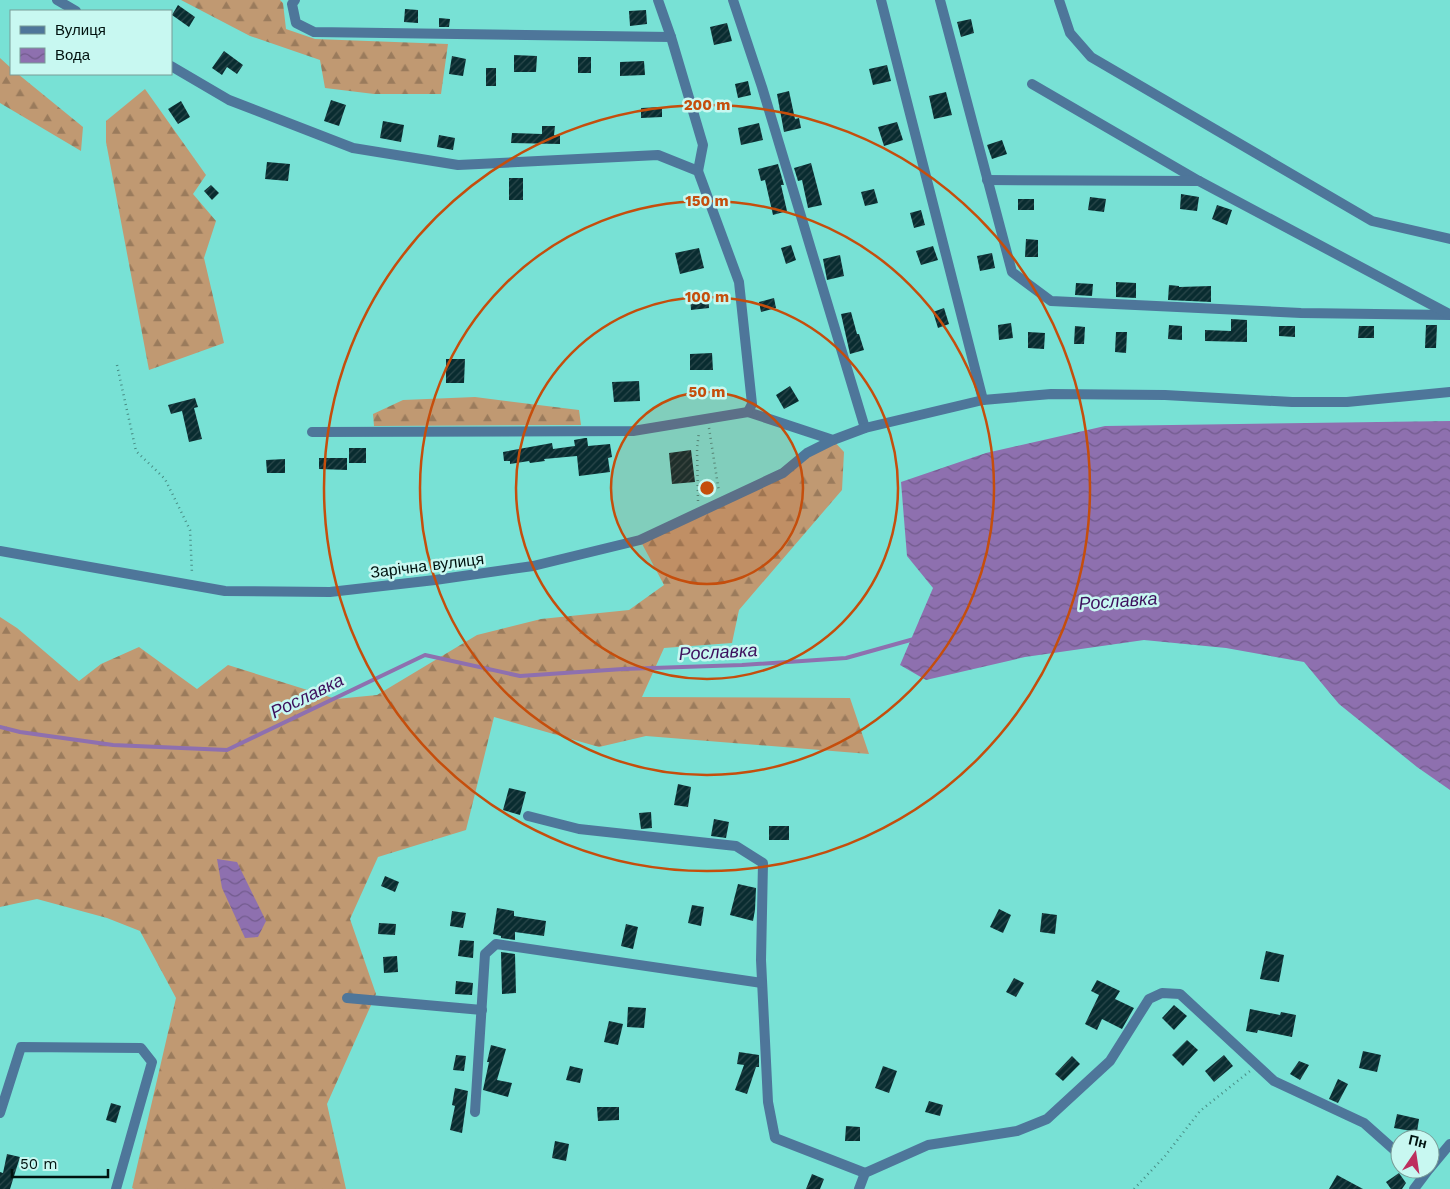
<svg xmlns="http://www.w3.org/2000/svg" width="1450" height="1189" font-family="'Work Sans',sans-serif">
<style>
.forest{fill:url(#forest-firs)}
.water{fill:url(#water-waves)}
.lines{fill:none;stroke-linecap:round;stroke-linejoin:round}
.stream{stroke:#8e70af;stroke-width:4}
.building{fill:url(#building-hatch)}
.path{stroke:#488d85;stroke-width:2.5;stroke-dasharray:1 4;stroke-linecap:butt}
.minor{stroke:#4e769a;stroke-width:10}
.ring{fill:none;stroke:#c54e0c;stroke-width:2.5}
.labels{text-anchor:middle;stroke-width:5;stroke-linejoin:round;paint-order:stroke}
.street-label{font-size:16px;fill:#00120f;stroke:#c8f8f1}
.water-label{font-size:18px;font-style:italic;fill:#3d105d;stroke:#c8f8f1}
.centre{fill:#c54e0c;stroke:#c8f8f1;stroke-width:2.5}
.ring-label{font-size:15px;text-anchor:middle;font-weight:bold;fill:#c54e0c;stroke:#c8f8f1;stroke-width:5;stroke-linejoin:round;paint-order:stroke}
</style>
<defs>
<pattern id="forest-firs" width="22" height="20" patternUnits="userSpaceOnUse" patternTransform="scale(1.25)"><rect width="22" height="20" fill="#c09972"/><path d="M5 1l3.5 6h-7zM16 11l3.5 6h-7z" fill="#9a7b5c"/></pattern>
<pattern id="water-waves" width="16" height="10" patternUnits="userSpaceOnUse" patternTransform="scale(1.25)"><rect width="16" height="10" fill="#8e70af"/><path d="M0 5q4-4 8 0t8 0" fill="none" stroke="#725b8d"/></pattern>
<pattern id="building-hatch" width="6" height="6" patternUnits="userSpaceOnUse" patternTransform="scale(1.25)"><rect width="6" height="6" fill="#092c30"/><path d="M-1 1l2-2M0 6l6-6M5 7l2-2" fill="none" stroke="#2b484b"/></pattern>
</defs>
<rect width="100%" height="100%" fill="#78e1d5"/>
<g class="forest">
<polygon points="181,0 280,0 283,3 286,29 315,39 448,44 441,94 374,94 325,88 320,60 250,36"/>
<polygon points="0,58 11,68 11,74 18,74 83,127 81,151 0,103"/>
<polygon points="145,89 206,175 193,194 216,221 204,258 224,343 149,370 106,142 106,121"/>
<polygon points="475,397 579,410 581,425 374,426 373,414 403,400"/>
<polygon points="833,440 844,452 842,490 739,610 732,643 664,648 642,697 850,698 869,754 646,736 599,747 494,717 466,830 378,857 350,919 376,994 327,1104 346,1189 134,1189 132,1188 176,998 140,931 107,918 37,899 0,907 0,617 17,628 79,681 101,664 139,647 197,689 228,665 336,699 377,695 477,635 541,619 629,610 664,585 640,540 783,473"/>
</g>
<g class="water">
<polygon points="1450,421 1450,790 1417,767 1339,704 1304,662 1226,648 1144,640 1025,657 926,680 900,665 933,588 907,556 901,482 986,453 1105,426"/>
<polygon points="217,859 237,862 266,921 258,937 245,938 222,888"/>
</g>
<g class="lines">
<polyline class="stream" points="0,727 20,732 113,745 227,750 425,655 520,676 623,669 742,665 846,658 914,639"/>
</g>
<g class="building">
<polygon points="178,5 195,17 189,27 172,15"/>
<polygon points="405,9 418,10 418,23 404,22"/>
<polygon points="646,10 647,24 630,26 629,11"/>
<polygon points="439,18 450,19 449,27 439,27"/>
<polygon points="971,19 974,33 961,37 957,22"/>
<polygon points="727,23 732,41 714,45 710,27"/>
<polygon points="224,51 243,65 237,74 227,67 222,75 212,68"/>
<polygon points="514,55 537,56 536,72 514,72"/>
<polygon points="452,56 466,59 463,76 449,74"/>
<rect x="578" y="57" width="13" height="16"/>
<polygon points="644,61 645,75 620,76 620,62"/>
<polygon points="887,65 891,81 873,85 869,69"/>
<rect x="486" y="68" width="10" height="18"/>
<polygon points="748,81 751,95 738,98 735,84"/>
<polygon points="789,91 795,119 799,118 801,128 784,132 777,94"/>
<polygon points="946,92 952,115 934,119 929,96"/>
<polygon points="331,100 346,105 339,126 324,121"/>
<polygon points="181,101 190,117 178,124 168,109"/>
<polygon points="662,107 662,117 641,118 641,108"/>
<polygon points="383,121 404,125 401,142 380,138"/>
<polygon points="897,122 903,140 884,146 878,127"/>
<polygon points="759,123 763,140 741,145 738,128"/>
<polygon points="542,126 555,126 554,135 560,136 560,144 511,143 512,133 542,134"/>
<polygon points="439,135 455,138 453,150 437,147"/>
<polygon points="1002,140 1007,154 992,159 987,145"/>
<polygon points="267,162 290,164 288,181 265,179"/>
<polygon points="811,163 822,205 808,208 802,180 798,181 794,168"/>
<polygon points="778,164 784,185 781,185 787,211 773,215 765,180 761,181 758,169"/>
<rect x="509" y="178" width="14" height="22"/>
<polygon points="211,185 219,193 212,200 204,191"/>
<polygon points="874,189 878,203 865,206 861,192"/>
<polygon points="1181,194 1199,197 1197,211 1180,209"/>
<polygon points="1090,197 1106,199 1104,212 1088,210"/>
<rect x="1018" y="199" width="16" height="11"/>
<polygon points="1217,205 1232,210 1227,225 1212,219"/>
<polygon points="921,210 925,225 914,228 910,213"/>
<polygon points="1026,239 1038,240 1038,257 1025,257"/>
<polygon points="791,245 796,260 786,264 781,248"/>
<polygon points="933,246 938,260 921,265 916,251"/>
<polygon points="699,248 704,268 680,274 675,253"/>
<polygon points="992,253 995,268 980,271 977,256"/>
<polygon points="840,255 844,276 827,280 823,259"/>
<polygon points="1116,282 1136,283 1136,298 1116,297"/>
<polygon points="1076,283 1093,284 1092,296 1075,295"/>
<polygon points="1169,285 1179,286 1179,287 1211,286 1211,302 1168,300"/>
<polygon points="708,292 709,308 691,310 690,293"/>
<polygon points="774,298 776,308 761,312 759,302"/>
<polygon points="944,308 949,324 938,328 933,312"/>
<polygon points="851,312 857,334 859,334 864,350 850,354 841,314"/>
<polygon points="1231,319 1247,320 1247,342 1205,341 1205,330 1231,331"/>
<polygon points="1011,323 1013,338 999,340 998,325"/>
<polygon points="1169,325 1182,326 1182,340 1168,339"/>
<polygon points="1426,325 1437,325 1436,348 1425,348"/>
<polygon points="1075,326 1085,327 1084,344 1074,344"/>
<polygon points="1279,326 1295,326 1295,337 1279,336"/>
<polygon points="1359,326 1374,326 1374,338 1358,338"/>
<polygon points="1028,332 1045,333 1044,349 1028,348"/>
<polygon points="1116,332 1127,332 1126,353 1115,352"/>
<polygon points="712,353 713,370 690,370 690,354"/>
<polygon points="446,359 465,359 464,383 446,383"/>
<polygon points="639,381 640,401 614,402 612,382"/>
<polygon points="790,386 799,401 784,409 776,395"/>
<polygon points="195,398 198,407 194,408 202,439 189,442 182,411 171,414 168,405"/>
<polygon points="585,438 587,438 588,446 610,444 612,457 608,458 610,472 579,476 577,456 544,459 545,461 530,463 529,461 510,464 510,461 504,461 503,452 552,443 553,449 575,446 574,440"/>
<rect x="349" y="448" width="17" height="15"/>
<polygon points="691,450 695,482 672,484 669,453"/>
<polygon points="319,458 347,458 347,470 319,469"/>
<polygon points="285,459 285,473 267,473 266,460"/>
<polygon points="678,784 691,787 688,807 674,805"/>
<polygon points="509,788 526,792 520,815 503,810"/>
<polygon points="651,812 652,828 641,829 639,813"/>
<polygon points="714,819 729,822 726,838 711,836"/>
<rect x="769" y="826" width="20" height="14"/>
<polygon points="385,876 399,882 395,892 381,886"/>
<polygon points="738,884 756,888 755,910 753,921 730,915"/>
<polygon points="692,905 704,907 701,926 688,923"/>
<polygon points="497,908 514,911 514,916 546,921 544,936 515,932 515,940 501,938 501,936 493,934"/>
<polygon points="999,909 1011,915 1003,933 990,927"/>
<polygon points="452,911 466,913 463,928 450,926"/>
<polygon points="1042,913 1057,915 1055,934 1040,932"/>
<polygon points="379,923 396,924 395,935 378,934"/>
<polygon points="626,924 638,927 633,949 621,946"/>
<polygon points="460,940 474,941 473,958 458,956"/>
<polygon points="1266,951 1284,955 1279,982 1260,979"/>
<polygon points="501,952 515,954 516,993 502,994"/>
<polygon points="397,956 398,972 384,973 383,957"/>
<polygon points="1014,978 1024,983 1016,997 1006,992"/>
<polygon points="1097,980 1120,991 1115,999 1134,1008 1122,1029 1102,1019 1097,1030 1085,1024 1099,995 1091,991"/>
<polygon points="456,981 473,983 472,995 455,994"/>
<polygon points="1174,1005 1187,1016 1174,1030 1162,1018"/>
<polygon points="628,1007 646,1008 644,1028 627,1027"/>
<polygon points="1250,1009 1280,1015 1281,1012 1296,1015 1292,1037 1258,1030 1257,1033 1246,1031"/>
<polygon points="609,1021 623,1024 618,1045 604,1042"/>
<polygon points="1187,1040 1198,1050 1183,1066 1172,1055"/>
<polygon points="491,1045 506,1049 497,1080 512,1083 508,1097 483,1090 489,1062 487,1062"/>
<polygon points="1363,1051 1381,1055 1377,1072 1359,1068"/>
<polygon points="739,1052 759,1055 759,1067 756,1067 747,1094 735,1090 744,1065 737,1064"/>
<polygon points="456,1055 466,1056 464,1071 453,1070"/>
<polygon points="1224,1055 1233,1066 1214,1082 1205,1071"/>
<polygon points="1072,1056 1080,1064 1063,1081 1055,1074"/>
<polygon points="1299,1061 1309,1065 1300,1080 1290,1074"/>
<polygon points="570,1066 583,1069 580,1083 566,1080"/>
<polygon points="883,1066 897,1071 889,1093 875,1088"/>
<polygon points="1338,1079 1348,1084 1338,1103 1329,1099"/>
<polygon points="455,1088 468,1091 462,1133 450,1130 455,1106 452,1105"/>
<polygon points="929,1101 943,1105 940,1116 925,1112"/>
<polygon points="111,1103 121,1106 116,1123 106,1120"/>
<polygon points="597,1107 619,1107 619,1120 598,1121"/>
<polygon points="1397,1114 1419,1119 1417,1132 1394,1128"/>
<polygon points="846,1126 860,1127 860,1141 845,1141"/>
<polygon points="555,1141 569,1144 566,1161 552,1158"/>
<polygon points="7,1154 20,1157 10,1189 0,1189 0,1172 3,1173"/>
<polygon points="1399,1173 1406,1183 1402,1189 1391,1189 1386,1182"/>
<polygon points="812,1174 824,1179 820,1189 806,1189"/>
<polygon points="1337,1175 1363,1189 1329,1189"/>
</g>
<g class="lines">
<g class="path">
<polyline points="117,365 136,451 165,479 190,530 192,574"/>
<polyline points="709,428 719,492"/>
<polyline points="698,501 697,448 699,432"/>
<polyline points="1134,1189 1165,1156 1200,1111 1250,1071"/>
</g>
<g class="minor">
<polyline points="57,0 76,11"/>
<polyline points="295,0 292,4 296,23 314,32 671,37"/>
<polyline points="658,0 671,37 703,145 698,171"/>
<polyline points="733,0 762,87 865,428"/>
<polyline points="881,0 983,400"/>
<polyline points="940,0 1012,272 1051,301 1301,313 1450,315"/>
<polyline points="1059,0 1070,33 1091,57 1372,221 1450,239"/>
<polyline points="171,66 229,100 353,148 458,165 658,155 698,171 739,282 752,404 748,412 833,440 865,428 983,400 1051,394 1165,395 1292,402 1347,402 1450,392"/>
<polyline points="1032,84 1199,181 1449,314"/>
<polyline points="987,180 1199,181"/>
<polyline points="312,432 633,431 748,412"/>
<polyline points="0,551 225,591 330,592 435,580 533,566 640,540 783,473 807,453 833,440"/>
<polyline points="528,816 579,829 736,846 763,863 761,960 768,1102 775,1138 865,1173"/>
<polyline points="347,998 482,1010"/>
<polyline points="475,1112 485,954 496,944 762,983"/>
<polyline points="0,1113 21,1047 141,1048 152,1062 116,1189"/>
<polyline points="1430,1168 1450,1144"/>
<polyline points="1415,1169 1423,1176"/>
<polyline points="859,1189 865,1173 928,1145 1017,1131 1047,1119 1110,1061 1149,999 1162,993 1180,994 1274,1081 1364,1123 1400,1155"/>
<polyline points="1414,1189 1429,1169"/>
</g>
</g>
<circle cx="707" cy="488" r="96" fill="#c54e0c" fill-opacity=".12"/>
<g class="ring">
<circle cx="707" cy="488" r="96"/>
<circle cx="707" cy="488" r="191"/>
<circle cx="707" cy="488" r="287"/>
<circle cx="707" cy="488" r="383"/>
</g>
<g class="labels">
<g class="street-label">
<text transform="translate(427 565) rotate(-7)" y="6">Зарічна вулиця</text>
</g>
<g class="water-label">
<text transform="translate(1118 601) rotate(-4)" y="6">Рославка</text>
<text transform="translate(718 652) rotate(-3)" y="6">Рославка</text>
<text transform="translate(307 696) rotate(-26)" y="6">Рославка</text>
</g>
</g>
<circle cx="707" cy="488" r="8" class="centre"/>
<g class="ring-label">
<text x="707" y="110">200 m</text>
<text x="707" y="206">150 m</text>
<text x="707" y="302">100 m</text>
<text x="707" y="397">50 m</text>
</g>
<rect x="10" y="10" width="162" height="65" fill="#c8f8f1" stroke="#789c97"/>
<rect x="20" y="26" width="25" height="8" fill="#4e769a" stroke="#789c97"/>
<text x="55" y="35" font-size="15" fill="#00120f">Вулиця</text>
<rect x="20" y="48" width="25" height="15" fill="url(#water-waves)" stroke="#789c97"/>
<text x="55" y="60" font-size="15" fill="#00120f">Вода</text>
<g transform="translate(1415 1154) rotate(13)"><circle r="24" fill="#c8f8f1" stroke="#789c97"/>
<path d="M0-4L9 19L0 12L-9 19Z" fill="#bd2f5e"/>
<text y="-8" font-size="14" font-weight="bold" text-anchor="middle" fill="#00120f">Пн</text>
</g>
<path d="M12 1169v8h96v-8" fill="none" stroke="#00120f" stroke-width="2.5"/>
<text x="20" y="1169" font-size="15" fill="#00120f" stroke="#c8f8f1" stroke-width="4" paint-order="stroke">50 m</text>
</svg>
